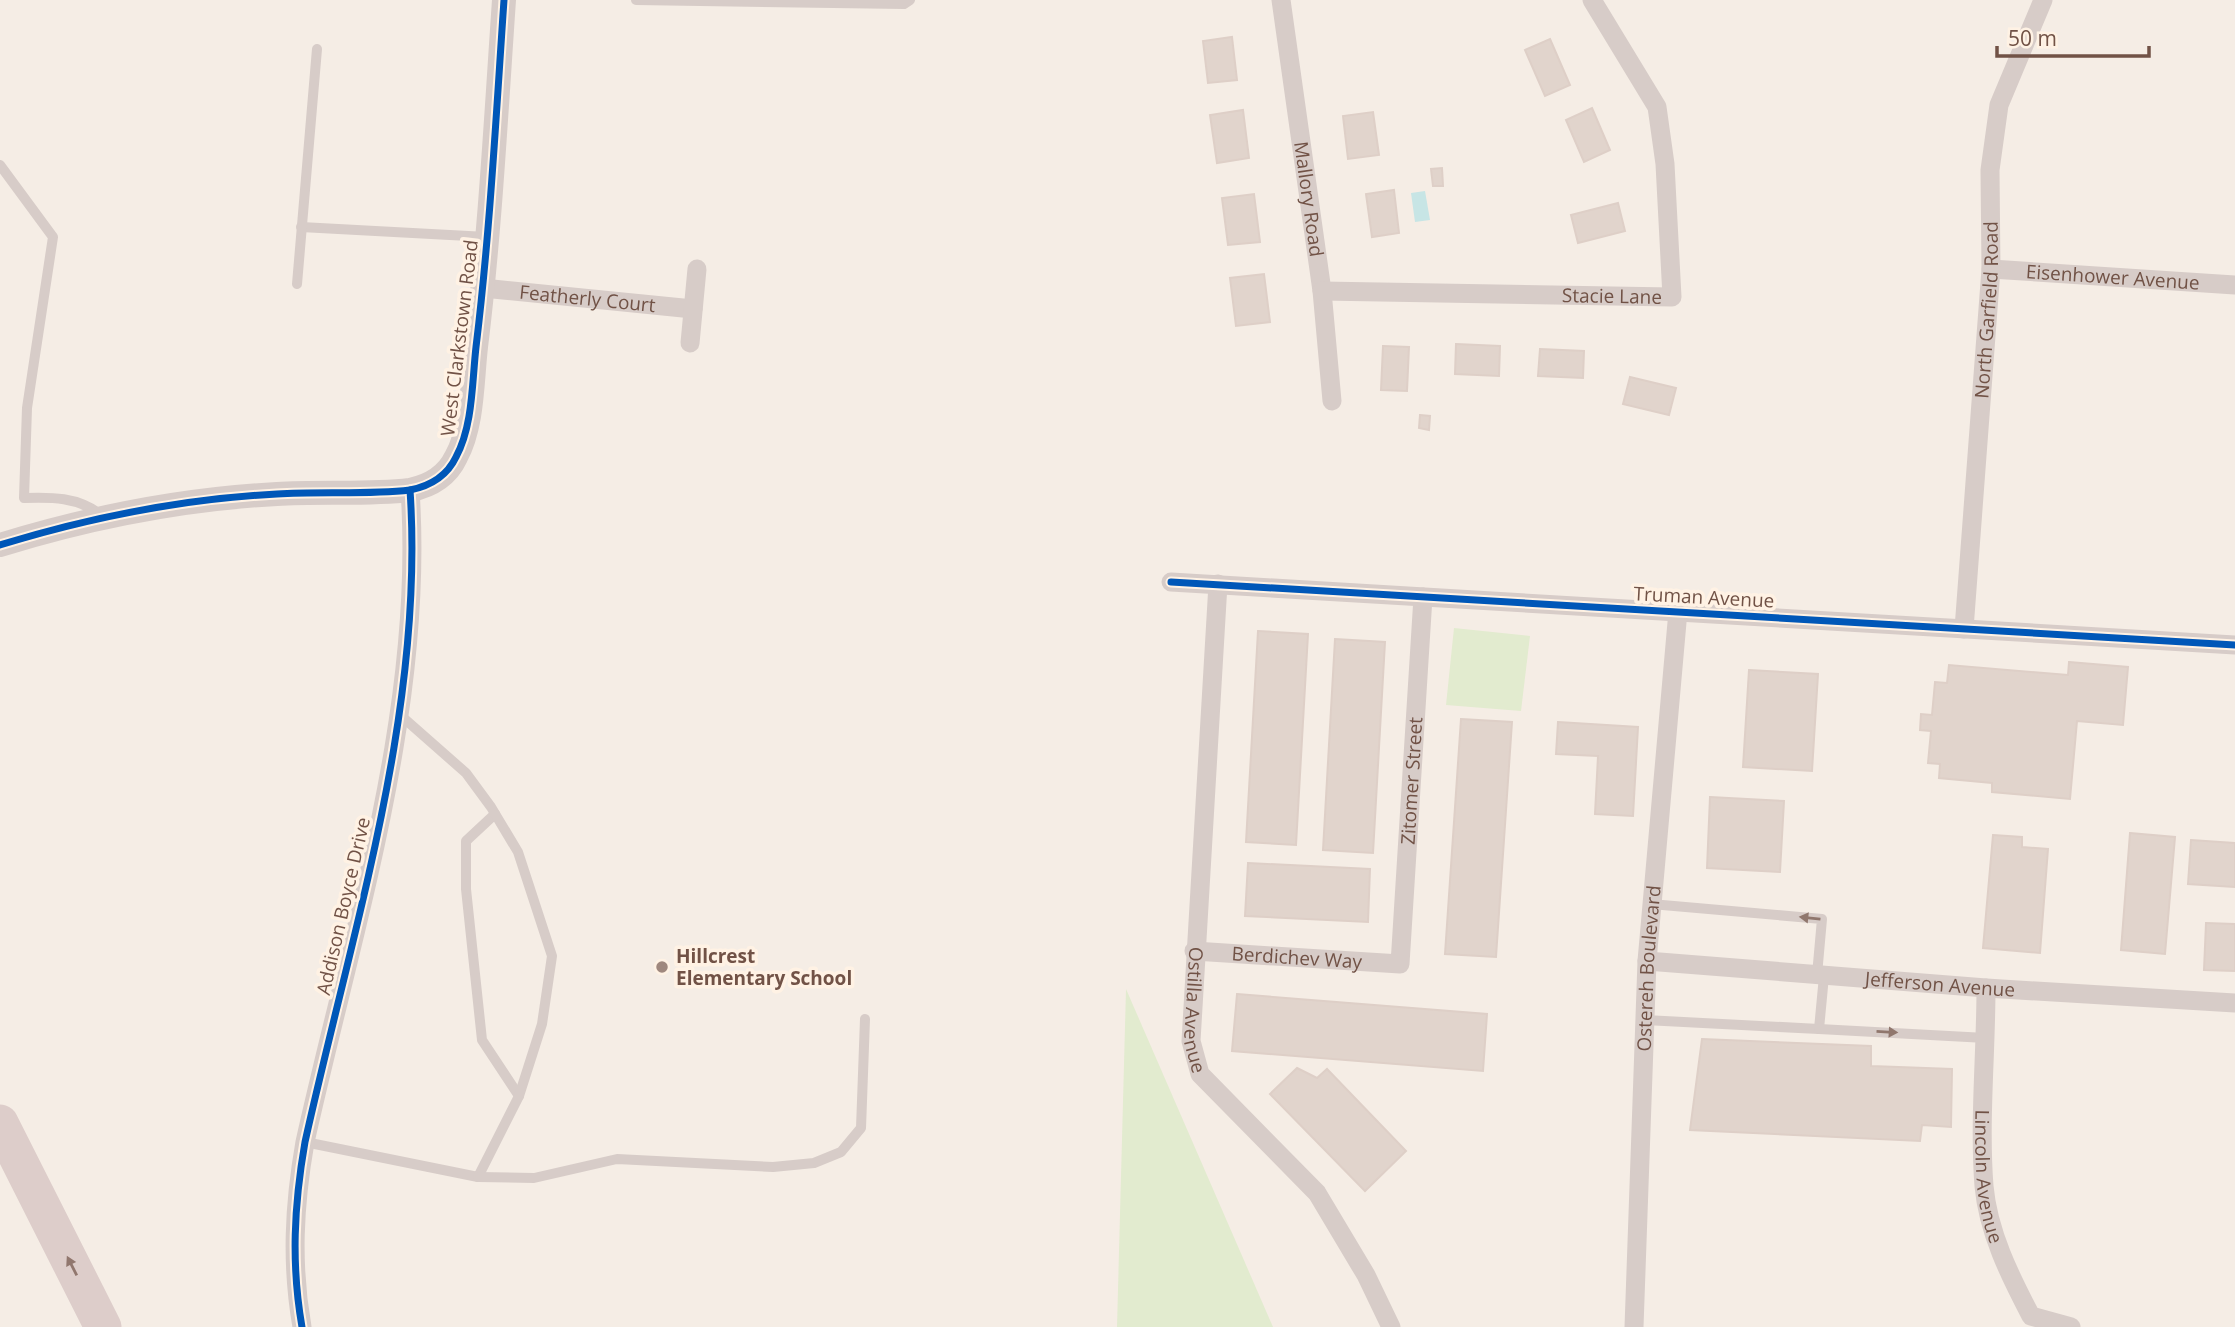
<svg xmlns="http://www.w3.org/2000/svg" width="2235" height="1327" font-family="'Open Sans',sans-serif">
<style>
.green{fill:#e2ebcf}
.water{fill:#c7e5e5}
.building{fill:#e1d4cc;stroke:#decfc7;stroke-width:2}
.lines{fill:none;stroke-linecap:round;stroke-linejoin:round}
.service{stroke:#d7ccc8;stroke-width:10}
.minor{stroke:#d7ccc8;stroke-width:19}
.tertiary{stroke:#d7ccc8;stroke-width:24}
.motorway{stroke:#ddcdca;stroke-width:37}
.cycleway-casing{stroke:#fff2e4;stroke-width:11}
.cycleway{stroke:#0057b8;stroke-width:7}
.oneway{fill:#90776d}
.oneway2{fill:#91776e}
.poi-dot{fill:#9f887e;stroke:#fff2e4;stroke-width:2.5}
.labels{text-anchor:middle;stroke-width:7;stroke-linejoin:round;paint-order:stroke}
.street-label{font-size:19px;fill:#715246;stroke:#fff2e4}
.poi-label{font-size:19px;font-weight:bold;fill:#715246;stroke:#fff2e4;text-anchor:start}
</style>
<rect width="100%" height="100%" fill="#f5ede5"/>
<g class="green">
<polygon points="1454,628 1530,636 1521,711 1446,705"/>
<polygon points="1126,989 1273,1327 1117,1327"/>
</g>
<polygon class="water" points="1425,191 1430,220 1415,222 1411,193"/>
<g class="building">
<polygon points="1232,37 1237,80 1208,83 1203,41"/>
<polygon points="1550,39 1570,85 1545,96 1525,50"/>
<polygon points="1592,108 1610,150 1584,162 1566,120"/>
<polygon points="1243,110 1249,158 1217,163 1210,115"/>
<polygon points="1373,112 1379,155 1348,159 1343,116"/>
<polygon points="1442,168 1443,186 1433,186 1431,169"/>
<polygon points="1394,190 1399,233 1372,237 1366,194"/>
<polygon points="1254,194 1260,242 1228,245 1222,198"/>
<polygon points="1618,203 1625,231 1578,243 1571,215"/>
<polygon points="1264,274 1270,322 1236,326 1230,278"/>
<polygon points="1456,344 1500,346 1499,376 1455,374"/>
<polygon points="1383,346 1409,347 1407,391 1381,390"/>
<polygon points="1540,349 1584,351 1583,378 1538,376"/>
<polygon points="1630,377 1676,388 1669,415 1623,404"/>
<polygon points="1420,415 1430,416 1429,430 1419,428"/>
<polygon points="1258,631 1308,634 1296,845 1246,842"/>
<polygon points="1335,639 1385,642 1373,853 1323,850"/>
<polygon points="2069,662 2128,667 2123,725 2077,721 2070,799 1992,792 1992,783 1939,778 1940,764 1928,763 1931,731 1920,730 1921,714 1932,715 1935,682 1947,683 1949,665 2068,675"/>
<polygon points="1749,670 1818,674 1812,771 1743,767"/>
<polygon points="1461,719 1512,722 1496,957 1445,954"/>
<polygon points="1558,722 1638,727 1633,816 1595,814 1598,756 1556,754"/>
<polygon points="1710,797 1784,801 1780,872 1707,868"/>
<polygon points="2130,833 2175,837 2165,954 2121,950"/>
<polygon points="1993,835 2022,837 2022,847 2048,849 2040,953 1983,948"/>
<polygon points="2191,840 2235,843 2235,887 2188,884"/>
<polygon points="1248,863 1370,869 1368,922 1245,916"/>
<polygon points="2206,923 2235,924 2235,971 2204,970"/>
<polygon points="1237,994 1487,1014 1483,1071 1232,1051"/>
<polygon points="1702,1039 1871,1046 1871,1066 1952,1069 1951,1127 1922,1125 1920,1141 1690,1130"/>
<polygon points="1297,1068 1317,1078 1327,1069 1406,1151 1365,1191 1270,1094"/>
</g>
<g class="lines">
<g class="service">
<polyline points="636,0 904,4 910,0"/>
<path d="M0 165 53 237 27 408 24 498C52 497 77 497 100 514"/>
<polyline points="301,227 487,237"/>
<polyline points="297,284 317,49"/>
<polyline points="495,814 466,841 466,889 482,1040 519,1096"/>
<polyline points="1651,904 1822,919 1817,975"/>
<polyline points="1645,1020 1819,1029 1824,976"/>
<polyline points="1819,1029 1986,1038"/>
<polyline points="305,1142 478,1177 519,1096 542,1024 552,956 518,852 491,807 466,773 399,714"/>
<polyline points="478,1177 534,1178 617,1159 773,1167 814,1163 841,1152 861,1128 865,1019"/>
</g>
<g class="minor">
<path id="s1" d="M1281 0 1322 291 1332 401"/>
<path id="s2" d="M1991 269 2235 285"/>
<path id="s3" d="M483 288 693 309"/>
<path id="s4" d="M1322 291 1672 297 1665 164 1657 107 1592 0"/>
<polyline points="690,343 697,269"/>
<polyline points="1171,582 2235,645"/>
<path id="s5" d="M1218 584 1191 1041 1200 1074 1317 1193 1366 1275 1391 1327"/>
<path id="s6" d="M1964 629 1991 269 1990 170 1999 105 2043 0"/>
<path id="s7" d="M1194 951 1400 964 1423 597"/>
<path id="s8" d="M1647 961 1986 988 2235 1003"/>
<path id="s9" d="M1986 988C1986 1054 1979 1121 1984 1186 1988 1232 2010 1276 2031 1316L2071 1327"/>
<path d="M302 1327C291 1264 294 1205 305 1142 352 930 425 709 410 490"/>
<path id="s10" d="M1634 1327 1647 961 1678 611"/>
</g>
<path class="tertiary" d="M0 545C91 517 182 499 277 494 321 491 366 495 410 490 430 486 447 476 456 457 473 426 472 382 476 347 490 232 496 116 504 0"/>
<polyline class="motorway" points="0,1123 103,1327"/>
<g class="cycleway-casing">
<g id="cycleway">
<path d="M0 545C91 517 182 499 277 494 321 491 366 495 410 490 430 486 447 476 456 457 473 426 472 382 476 347 490 232 496 116 504 0"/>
<polyline points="1171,582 2235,645"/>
<path d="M302 1327C291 1264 294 1205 305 1142 352 930 425 709 410 490"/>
</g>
</g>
<use href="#cycleway" class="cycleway"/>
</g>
<defs><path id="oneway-solid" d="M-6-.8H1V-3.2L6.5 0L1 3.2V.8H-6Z" transform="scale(1.75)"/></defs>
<g class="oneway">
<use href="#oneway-solid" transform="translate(1810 918) rotate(-174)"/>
<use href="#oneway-solid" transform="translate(1887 1032) rotate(3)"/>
</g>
<use class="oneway2" href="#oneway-solid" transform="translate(72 1266) rotate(-117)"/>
<circle class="poi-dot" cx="662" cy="967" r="7"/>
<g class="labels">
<g class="street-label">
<text dy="7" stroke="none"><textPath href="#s1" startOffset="201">Mallory Road</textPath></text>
<text dy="7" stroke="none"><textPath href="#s2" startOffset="122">Eisenhower Avenue</textPath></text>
<text dy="7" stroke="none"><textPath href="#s4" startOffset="290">Stacie Lane</textPath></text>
<text dy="7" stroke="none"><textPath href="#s3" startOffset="105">Featherly Court</textPath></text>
<text dy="7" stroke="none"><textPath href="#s6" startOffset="320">North Garfield Road</textPath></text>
<text transform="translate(459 338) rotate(-83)" y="7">West Clarkstown Road</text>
<text transform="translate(1704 597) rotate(3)" y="7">Truman Avenue</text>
<text dy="7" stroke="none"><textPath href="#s7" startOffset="390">Zitomer Street</textPath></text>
<text transform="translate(343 906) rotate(-77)" y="7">Addison Boyce Drive</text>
<text dy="7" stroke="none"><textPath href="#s7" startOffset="103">Berdichev Way</textPath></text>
<text dy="7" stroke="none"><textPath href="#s10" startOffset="359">Ostereh Boulevard</textPath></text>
<text dy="7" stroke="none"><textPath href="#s8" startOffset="294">Jefferson Avenue</textPath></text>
<text dy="7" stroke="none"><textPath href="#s5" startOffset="427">Ostilla Avenue</textPath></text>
<text dy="7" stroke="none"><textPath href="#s9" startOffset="189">Lincoln Avenue</textPath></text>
</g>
<g class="poi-label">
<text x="676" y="963">Hillcrest<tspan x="676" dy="22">Elementary School</tspan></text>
</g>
</g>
<path d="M1997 46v10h152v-10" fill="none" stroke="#715246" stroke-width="3.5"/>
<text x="2008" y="46" font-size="21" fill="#715246" stroke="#fff2e4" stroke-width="5" paint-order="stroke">50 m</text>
</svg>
